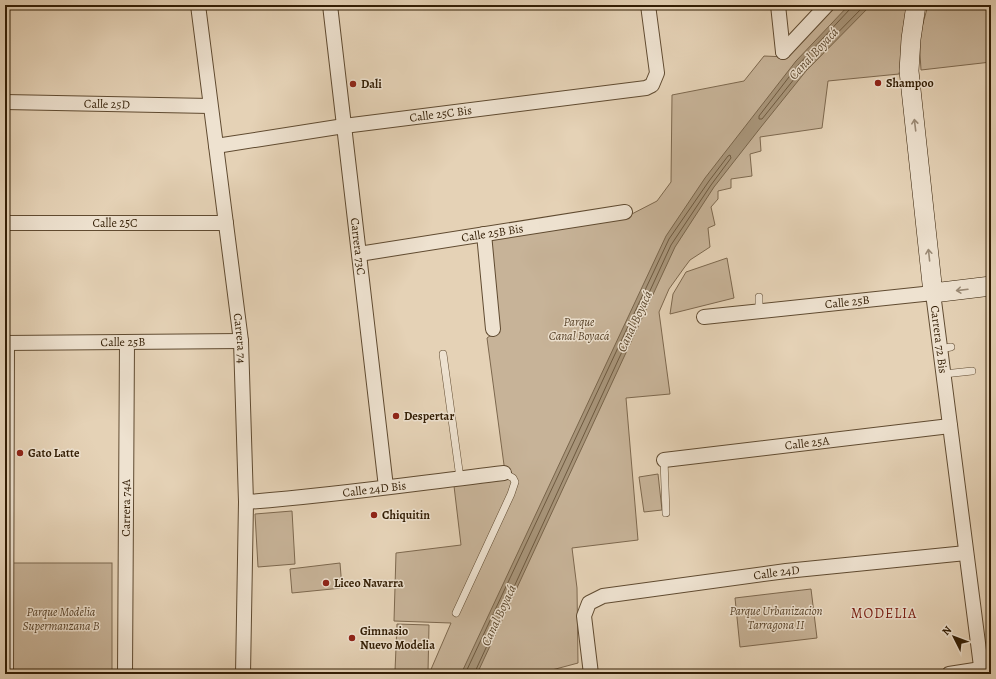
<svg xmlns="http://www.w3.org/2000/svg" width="996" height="679" font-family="Alegreya,serif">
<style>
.green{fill:#c7b398;stroke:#7d684e}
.water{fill:#a8957a;stroke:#79654b}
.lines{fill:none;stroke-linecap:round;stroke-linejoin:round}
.shore{stroke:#6e5a40;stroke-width:1}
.lane-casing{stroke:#604b31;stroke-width:8}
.street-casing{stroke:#604b31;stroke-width:16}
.secondary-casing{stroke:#331e05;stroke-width:20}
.lane{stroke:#eee2d0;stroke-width:7}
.street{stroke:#eee2d0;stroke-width:14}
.secondary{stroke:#eee2d0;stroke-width:19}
.oneway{stroke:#9a8a75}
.poi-dot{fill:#8f2418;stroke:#eee2d0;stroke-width:1.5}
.labels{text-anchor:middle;stroke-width:3;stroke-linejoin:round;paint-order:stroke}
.poi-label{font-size:12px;font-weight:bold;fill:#331e05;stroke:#eee2d0;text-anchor:start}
.street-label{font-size:12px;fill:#331e05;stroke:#eee2d0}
.park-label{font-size:12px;font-style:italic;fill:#58432a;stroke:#eee2d0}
.water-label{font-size:13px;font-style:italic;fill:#5c482e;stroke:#eee2d0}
.quarter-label{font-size:14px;letter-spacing:1px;fill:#7a1f14;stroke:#eee2d0}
</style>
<rect width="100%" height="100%" fill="#e5d2b6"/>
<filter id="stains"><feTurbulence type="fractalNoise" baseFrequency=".005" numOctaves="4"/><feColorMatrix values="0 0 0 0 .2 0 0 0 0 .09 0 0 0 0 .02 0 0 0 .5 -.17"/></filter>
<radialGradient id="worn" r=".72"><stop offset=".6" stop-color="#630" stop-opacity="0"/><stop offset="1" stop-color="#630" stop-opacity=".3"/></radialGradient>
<g class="green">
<polygon points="836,5 911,5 899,74 828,81 822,128 760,137 761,151 750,154 752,176 731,179 731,188 718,191 718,199 711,207 715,225 708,228 710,247 690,260 684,268 669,289 659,312 670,394 626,398 638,540 572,548 577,588 578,663 537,674 429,674 451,623 394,621 396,553 461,545 454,486 504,480 504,465 487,338 498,330 489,240 626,217 657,201 671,182 672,95 744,81 764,56 787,57"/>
<polygon points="928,5 991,5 991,62 921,70 919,38"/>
<polygon points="727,258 734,298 670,314 673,294 686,272"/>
<polygon points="658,474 662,510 644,512 639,477"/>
<polygon points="292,511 295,564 258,567 255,514"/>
<rect x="11" y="563" width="101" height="111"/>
<polygon points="340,563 342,588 292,593 290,569"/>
<polygon points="811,589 817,638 740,647 735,598"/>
<polygon points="397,624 429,625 428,672 395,671"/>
</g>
<polygon class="water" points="849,5 871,5 806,71 761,127 714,187 675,247 477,674 461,674 666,236 705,178 796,61"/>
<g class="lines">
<g class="shore">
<polyline points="852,5 850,9 799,64 759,116 759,119 762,119 803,68 865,5"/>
<polyline points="465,674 669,239 709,181 728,156 730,155 731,158 711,185 671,245 474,674"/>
</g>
<g class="lane-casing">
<g id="lane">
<polyline points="759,297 759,311"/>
<polyline points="940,349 951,347"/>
<polyline points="443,354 460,478"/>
<polyline points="944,374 972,371"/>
<polyline points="664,460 666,513"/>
<polyline points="456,613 511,494 515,482 513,478 504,473"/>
</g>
</g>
<g class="street-casing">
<g id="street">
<path id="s1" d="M198 5 241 341 246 502 243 674"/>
<path id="s2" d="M330 5 386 487"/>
<polyline points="778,5 783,52"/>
<polyline points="783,52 827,5"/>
<path id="s3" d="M5 102 210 106"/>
<path id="s4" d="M216 146 344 126 646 88 652 85 657 73 648 5"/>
<path id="s5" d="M5 223H226"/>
<polyline points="484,234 493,329"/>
<path id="s6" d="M359 254 625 212"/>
<path id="s7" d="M704 317 933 293 982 674"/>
<path id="s8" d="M5 343 241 341"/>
<path id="s9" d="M664 460 950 426"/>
<path id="s10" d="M246 502C332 496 418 483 504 473"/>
<polyline points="6,674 7,343"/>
<path id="s11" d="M125 674 127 342"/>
<path id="s12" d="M591 674 584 616 589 603 603 596 786 571 966 553"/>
<polyline points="949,674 981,669"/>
</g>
</g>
<g class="secondary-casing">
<polyline id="secondary" points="916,5 911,39 909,71 933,293 991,286"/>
</g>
<use href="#lane" class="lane"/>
<use href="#street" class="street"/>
<use href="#secondary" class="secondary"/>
</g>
<defs><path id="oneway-shaft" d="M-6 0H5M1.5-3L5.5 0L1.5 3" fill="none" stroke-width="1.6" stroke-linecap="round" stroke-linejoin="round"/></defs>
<g class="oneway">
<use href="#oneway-shaft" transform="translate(915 125) rotate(-97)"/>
<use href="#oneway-shaft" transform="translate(929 255) rotate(-96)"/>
<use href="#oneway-shaft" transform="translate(962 290) rotate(173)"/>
</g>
<g class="poi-dot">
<circle cx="878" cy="83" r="4"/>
<circle cx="353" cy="84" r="4"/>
<circle cx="396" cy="416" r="4"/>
<circle cx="20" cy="453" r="4"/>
<circle cx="374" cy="515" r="4"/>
<circle cx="326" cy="583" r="4"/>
<circle cx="352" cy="638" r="4"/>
</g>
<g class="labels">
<g class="poi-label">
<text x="886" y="87">Shampoo</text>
<text x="361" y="88">Dali</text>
<text x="404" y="420">Despertar</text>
<text x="28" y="457">Gato Latte</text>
<text x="382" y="519">Chiquitin</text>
<text x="334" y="587">Liceo Navarra</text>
<text x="360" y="635">Gimnasio<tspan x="360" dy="14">Nuevo Modelia</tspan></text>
</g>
<g class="street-label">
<text dy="4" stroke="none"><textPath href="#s3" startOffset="102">Calle 25D</textPath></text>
<text dy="4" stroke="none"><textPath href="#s4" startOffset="227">Calle 25C Bis</textPath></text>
<text dy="4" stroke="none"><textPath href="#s5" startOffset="110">Calle 25C</textPath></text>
<text dy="4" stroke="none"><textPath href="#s6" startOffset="135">Calle 25B Bis</textPath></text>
<text dy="4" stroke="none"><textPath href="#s2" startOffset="243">Carrera 73C</textPath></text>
<text dy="4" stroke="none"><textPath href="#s7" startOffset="144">Calle 25B</textPath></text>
<text dy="4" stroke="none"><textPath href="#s1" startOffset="336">Carrera 74</textPath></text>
<text dy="4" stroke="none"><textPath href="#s7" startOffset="277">Carrera 72 Bis</textPath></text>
<text dy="4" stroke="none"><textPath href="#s8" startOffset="118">Calle 25B</textPath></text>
<text dy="4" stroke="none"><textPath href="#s9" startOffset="144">Calle 25A</textPath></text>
<text dy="4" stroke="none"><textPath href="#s10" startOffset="129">Calle 24D Bis</textPath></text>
<text dy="4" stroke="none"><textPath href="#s11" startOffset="166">Carrera 74A</textPath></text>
<text dy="4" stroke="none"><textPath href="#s12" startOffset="263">Calle 24D</textPath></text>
</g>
<g class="park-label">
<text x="579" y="326">Parque<tspan x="579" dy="14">Canal Boyacá</tspan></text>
<text x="776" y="615">Parque Urbanizacion<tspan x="776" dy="14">Tarragona II</tspan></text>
<text x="61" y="616">Parque Modelia<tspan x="61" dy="14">Supermanzana B</tspan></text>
</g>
<g class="water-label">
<text transform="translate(813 53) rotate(-47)" y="5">Canal Boyacá</text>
<text transform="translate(634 321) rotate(-65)" y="5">Canal Boyacá</text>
<text transform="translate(498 615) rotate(-65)" y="5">Canal Boyacá</text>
</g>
<g class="quarter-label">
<text x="884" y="618">MODELIA</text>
</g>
</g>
<rect width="996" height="679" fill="none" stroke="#e5d2b6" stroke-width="20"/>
<rect x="6" y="6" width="984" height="667" fill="none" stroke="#331e05" stroke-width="2"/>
<rect x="10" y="10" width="976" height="659" fill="none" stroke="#331e05"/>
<g transform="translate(954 637) rotate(312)" stroke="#eee2d0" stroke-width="3" paint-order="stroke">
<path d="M0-3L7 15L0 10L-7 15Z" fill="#331e05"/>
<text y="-6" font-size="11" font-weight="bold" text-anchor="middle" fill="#331e05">N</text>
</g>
<rect width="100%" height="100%" filter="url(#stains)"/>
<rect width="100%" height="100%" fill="url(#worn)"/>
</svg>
